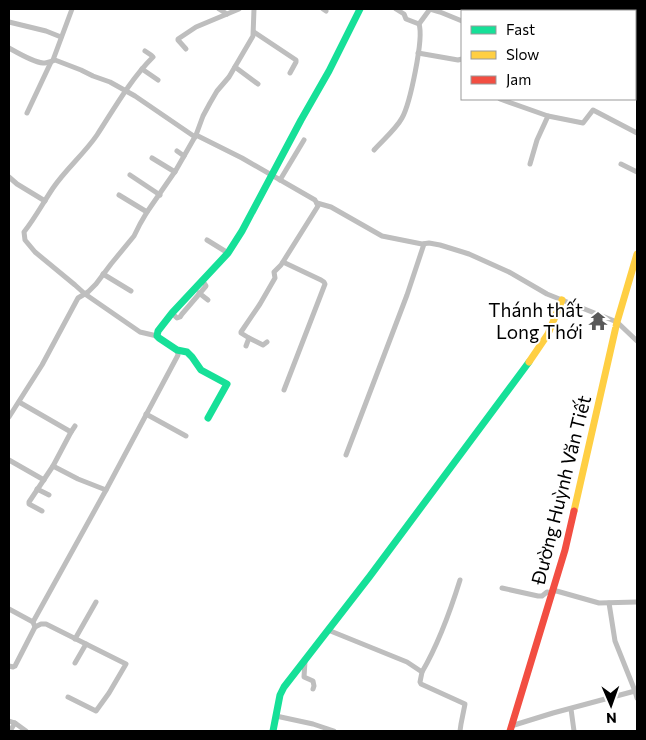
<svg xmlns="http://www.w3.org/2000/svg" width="646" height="740" font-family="Commissioner,sans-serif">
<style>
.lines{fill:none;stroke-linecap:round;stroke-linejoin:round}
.stream{stroke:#bfbfbf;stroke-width:1}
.street{stroke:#bebebe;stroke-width:5}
.fast{stroke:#16e098;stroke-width:7}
.slow{stroke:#ffcf43;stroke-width:7}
.jam{stroke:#f24e42;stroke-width:7}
.labels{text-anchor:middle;stroke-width:4;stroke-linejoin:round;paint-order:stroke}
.poi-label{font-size:19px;fill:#000;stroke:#fff;text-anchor:end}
.street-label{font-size:19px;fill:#000;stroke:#fff}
</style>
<rect width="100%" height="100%" fill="#fff"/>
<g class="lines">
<g class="stream">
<polyline points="528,11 528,9"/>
<polyline points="635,90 637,90"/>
</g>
<g class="street">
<polyline points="219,9 227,14"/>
<polyline points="323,9 326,11"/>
<polyline points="477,9 481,11"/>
<polyline points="9,22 46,31 61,37"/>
<polyline points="419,24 430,9 440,12 462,21"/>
<polyline points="254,32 296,60 296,62 290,73"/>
<polyline points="635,40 637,39"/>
<path d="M9 48C18 53 33 62 43 63 47 63 52 61 55 60L81 70 93 76 110 82 135 96 195 137"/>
<polyline points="186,49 178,40 178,39 196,27 239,9"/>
<path d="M145 51 151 55 153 57C130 80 114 109 97 135 84 154 66 169 53 188 43 203 35 218 24 232L25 240 35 252 75 285 85 294 140 332 157 336"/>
<polyline points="418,53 458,60 462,59"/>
<polyline points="53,60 72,9"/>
<polyline points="235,67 258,84"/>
<polyline points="142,69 158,80"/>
<polyline points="500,99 548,116 583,123 593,110 637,133"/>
<polyline points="27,113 51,62"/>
<polyline points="196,135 242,158 315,200 318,206 281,265 274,272 275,278 260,304 241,332 241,333 249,338 246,346"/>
<path d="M374 150C383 140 396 129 402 118 410 104 424 38 419 24L406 19 404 14 396 9"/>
<polyline points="177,151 184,156"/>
<polyline points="152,158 175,172"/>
<polyline points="530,164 537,140 548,116"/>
<polyline points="621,164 637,172"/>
<polyline points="130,175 160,195"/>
<polyline points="9,177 17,184 45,201"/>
<polyline points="280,180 304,140"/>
<polyline points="119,195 147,212"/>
<polyline points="317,203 331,207 382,236 422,244 429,243 440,245 469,254 509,272 547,294 617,322 637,341"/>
<polyline points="207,240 228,253"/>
<polyline points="283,262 321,280 324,282 325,284 284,390"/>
<polyline points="103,274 131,291"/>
<polyline points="199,293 208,300"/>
<polyline points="172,313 177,318 180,317 182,314 206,286 202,280"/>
<polyline points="249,338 263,345 267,342"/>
<polyline points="19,402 71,432 75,426"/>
<polyline points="146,414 186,436"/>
<polyline points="9,417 42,365 78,298 88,292 96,284 111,264 134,236 140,224 147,212 176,170 196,135 203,116 210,103 217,91 229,77 253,36 254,9"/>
<polyline points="346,455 407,295 424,244"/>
<polyline points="9,460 44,480"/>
<polyline points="53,466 78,479 106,490"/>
<polyline points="37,489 49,495"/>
<polyline points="42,511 29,504 29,502 53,466 71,432"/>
<polyline points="502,588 538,596 542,596 547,592 553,593"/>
<polyline points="553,590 599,603 637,602"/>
<polyline points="609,603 615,641 635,691"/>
<polyline points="9,609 33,622"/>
<polyline points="35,627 41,624 46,624 126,664 109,693 96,711 68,697"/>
<polyline points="328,630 407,662 422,672 420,682 421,684 465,704 461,724 460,731"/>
<polyline points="75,639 96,602"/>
<polyline points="305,661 304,677 313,681 314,686 313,689"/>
<polyline points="75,663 86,644"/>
<polyline points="9,666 13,667 15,666 35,627 33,622 106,490 178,355 177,350"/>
<path d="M422 672C439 643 450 612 460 580"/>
<polyline points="571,709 574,731"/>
<polyline points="276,716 313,724 334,731"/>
<polyline points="9,721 15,723 26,731"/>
<polyline points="511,726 553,713 635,691 637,698"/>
<polyline points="10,731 15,723"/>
</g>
<g class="fast">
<polyline points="208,418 227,384 201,370 192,357 187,352 177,350 159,338 157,336 158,331 172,313 228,253 242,231 301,120 329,71 360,9"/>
<polyline points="273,731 280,695 284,687 370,576 529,362"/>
</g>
<g class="slow">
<polyline points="529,362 548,334 562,300"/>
<polyline points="574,511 617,322 637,254"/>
</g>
<polyline class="jam" points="510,731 565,550 574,511"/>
</g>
<defs>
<g id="temple-bare" transform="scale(1.5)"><path d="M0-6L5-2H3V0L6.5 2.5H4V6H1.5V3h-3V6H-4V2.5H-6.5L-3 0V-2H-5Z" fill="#595959" stroke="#fff" stroke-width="2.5" paint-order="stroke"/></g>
</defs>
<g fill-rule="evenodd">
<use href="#temple-bare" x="598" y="321"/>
</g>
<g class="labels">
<g class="poi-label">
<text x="583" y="317">Thánh thất<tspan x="583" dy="22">Long Thới</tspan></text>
</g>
<g class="street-label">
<text transform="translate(561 490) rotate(-76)" y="7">Đường Huỳnh Văn Tiết</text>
</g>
</g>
<rect width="646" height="740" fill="none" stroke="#000000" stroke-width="20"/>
<rect x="461" y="10" width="175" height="90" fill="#ffffff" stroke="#999999"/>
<rect x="471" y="26" width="25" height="8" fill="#16e098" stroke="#999999"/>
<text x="506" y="35" font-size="15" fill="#000000">Fast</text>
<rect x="471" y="51" width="25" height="8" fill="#ffcf43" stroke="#999999"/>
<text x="506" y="60" font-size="15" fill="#000000">Slow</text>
<rect x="471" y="76" width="25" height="8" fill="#f24e42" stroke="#999999"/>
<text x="506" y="85" font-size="15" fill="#000000">Jam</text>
<g transform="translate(611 705) rotate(178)" stroke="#ffffff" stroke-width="4" paint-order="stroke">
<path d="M0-4L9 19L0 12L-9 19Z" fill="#000000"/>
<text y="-8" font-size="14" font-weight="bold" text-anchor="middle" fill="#000000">N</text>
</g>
</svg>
